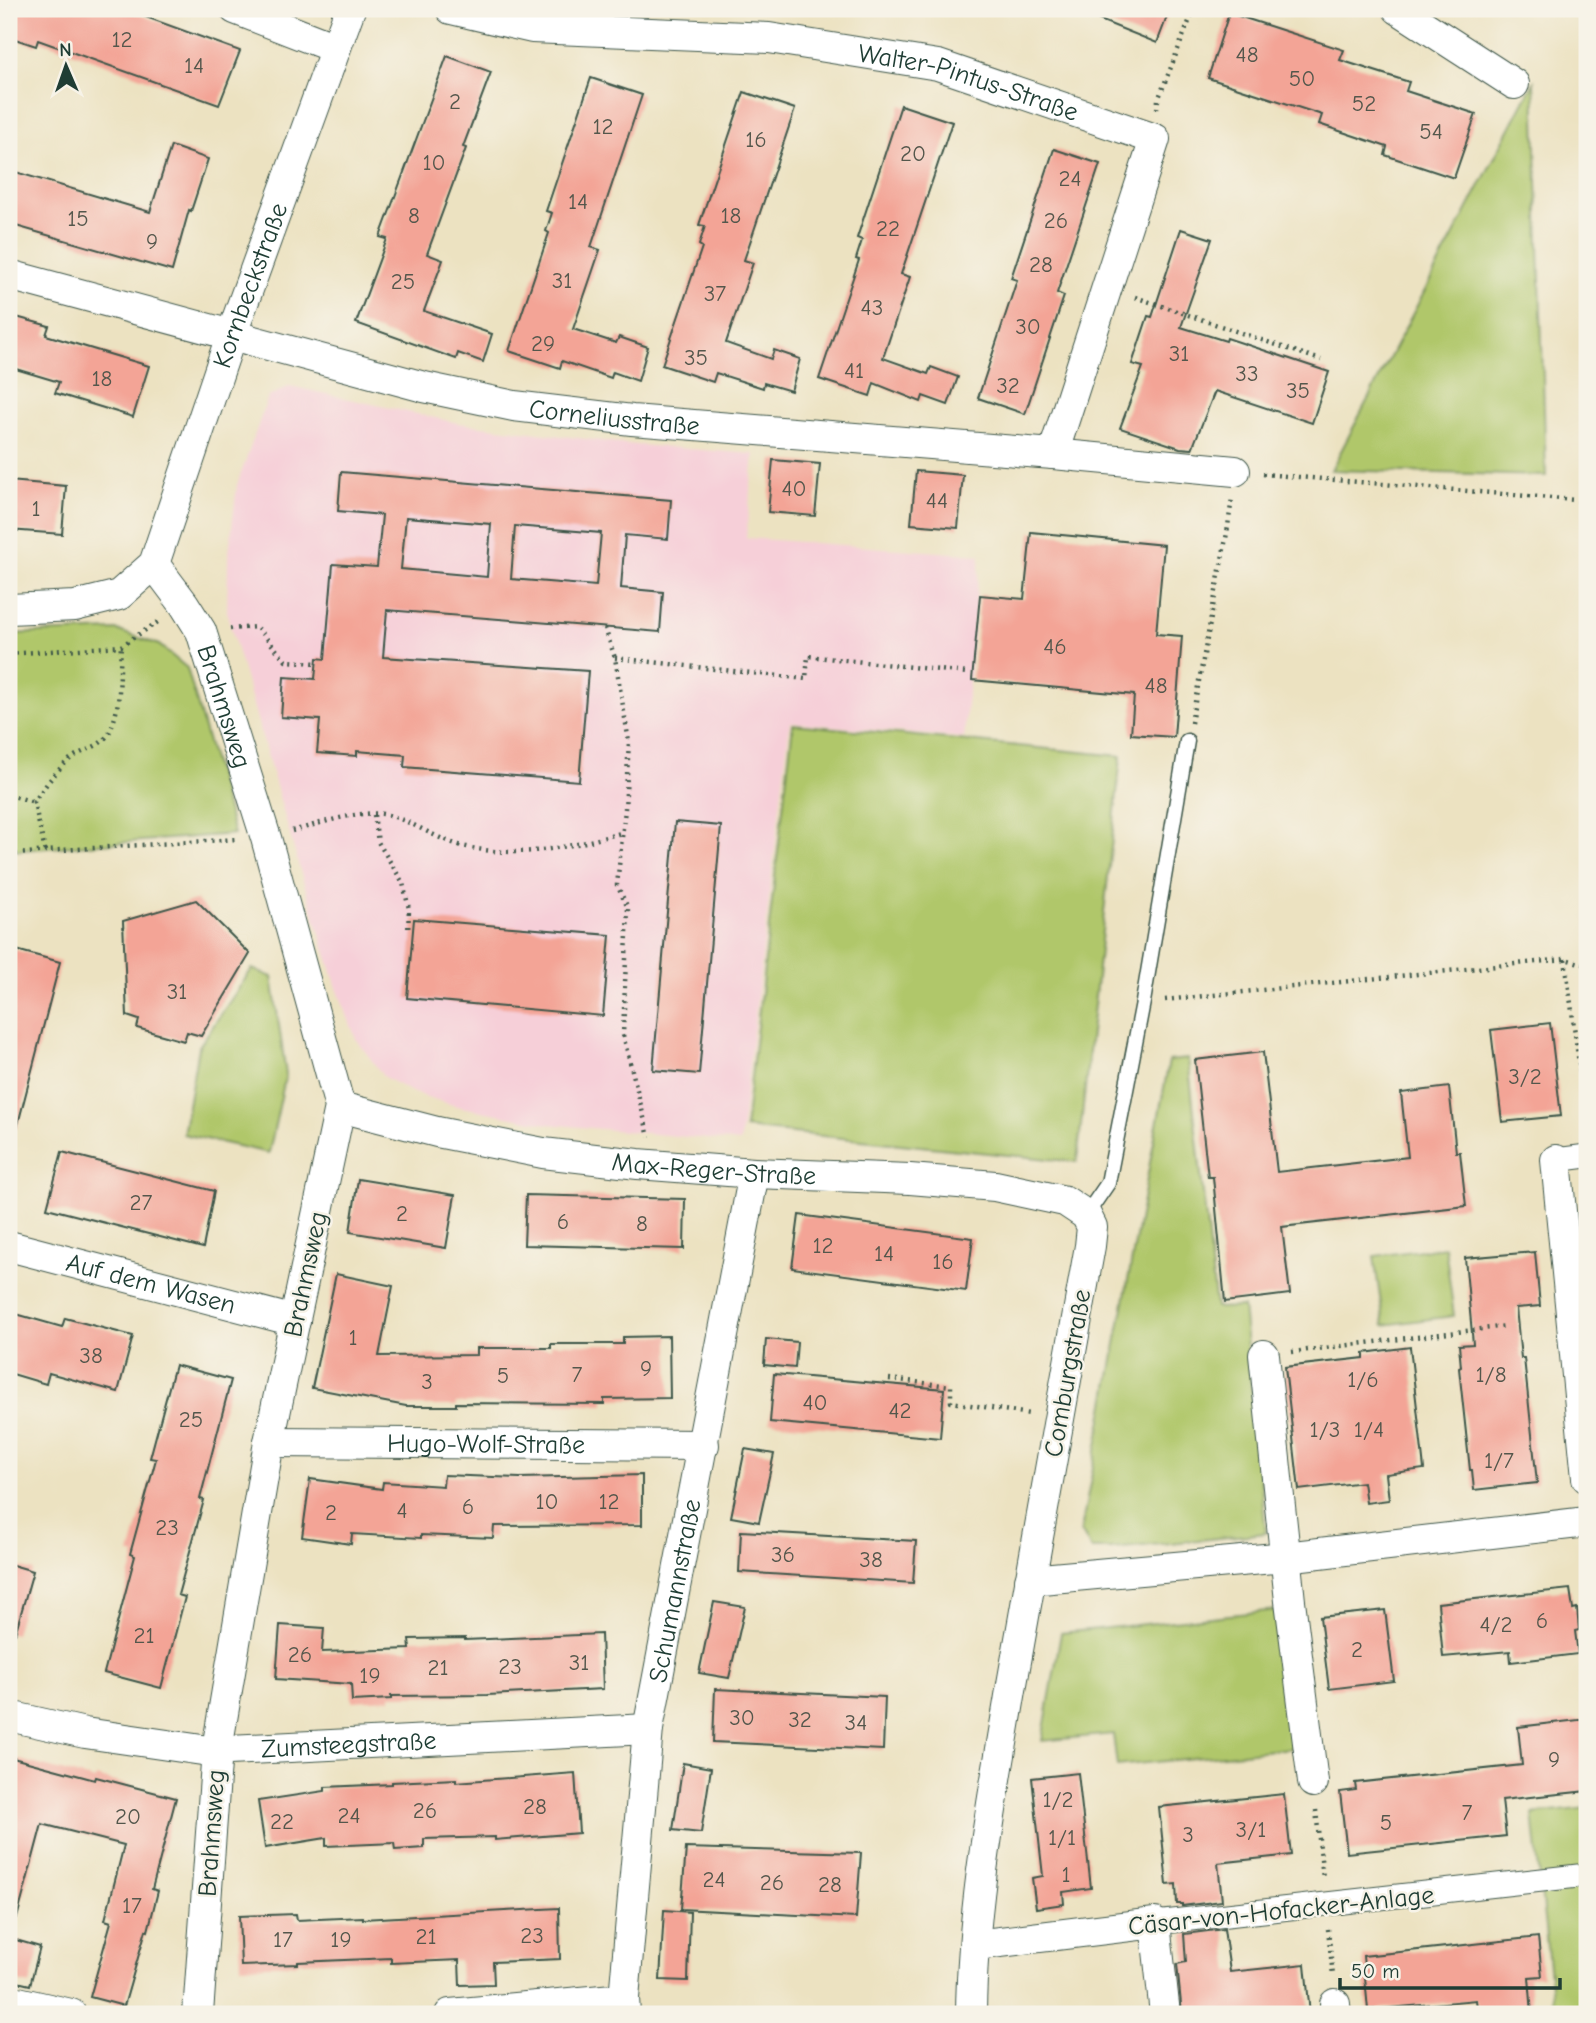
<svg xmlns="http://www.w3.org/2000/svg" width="1596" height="2023" font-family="'Comic Neue',sans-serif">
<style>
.built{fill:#f6cfd8}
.green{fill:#b0c76b;stroke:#688250;stroke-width:2}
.building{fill:#f3a496;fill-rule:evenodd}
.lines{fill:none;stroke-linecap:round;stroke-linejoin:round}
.service-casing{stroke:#3e5649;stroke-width:17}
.pedestrian-casing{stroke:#3e5649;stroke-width:25}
.minor-casing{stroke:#3e5649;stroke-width:32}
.path{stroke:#3e5649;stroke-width:4.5;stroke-dasharray:2 5;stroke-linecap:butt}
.service{stroke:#fff;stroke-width:14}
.pedestrian{stroke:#fff;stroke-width:23}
.minor{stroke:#fff;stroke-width:30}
.labels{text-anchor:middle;stroke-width:5;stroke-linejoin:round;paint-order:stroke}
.number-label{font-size:23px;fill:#54574c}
.street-label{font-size:26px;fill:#1f3d34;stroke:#f7f3e8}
</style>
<rect width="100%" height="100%" fill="#f7f3e8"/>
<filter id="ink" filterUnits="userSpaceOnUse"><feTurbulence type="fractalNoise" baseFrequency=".0143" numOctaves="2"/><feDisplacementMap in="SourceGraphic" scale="14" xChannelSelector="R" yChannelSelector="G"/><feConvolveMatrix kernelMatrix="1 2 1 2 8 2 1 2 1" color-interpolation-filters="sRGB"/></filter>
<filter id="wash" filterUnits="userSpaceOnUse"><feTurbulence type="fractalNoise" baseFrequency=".00686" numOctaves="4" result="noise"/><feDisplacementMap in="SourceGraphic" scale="28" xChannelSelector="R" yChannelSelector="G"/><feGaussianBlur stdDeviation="1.57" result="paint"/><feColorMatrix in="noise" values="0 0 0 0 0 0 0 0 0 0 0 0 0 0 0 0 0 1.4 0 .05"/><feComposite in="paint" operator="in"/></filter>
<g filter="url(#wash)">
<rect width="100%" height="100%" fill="#ece2c1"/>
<polygon class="built" points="290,386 458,423 626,444 754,454 746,538 980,555 964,738 790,722 740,1142 548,1124 456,1106 414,1093 384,1077 356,1039 337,988 302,877 227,614 228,561 237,485 268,397"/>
<g class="green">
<polygon points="1534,82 1546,476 1331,470"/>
<polygon points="116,630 159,645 187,668 234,834 9,851 9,634"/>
<polygon points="793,724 1121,756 1077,1162 745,1128"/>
<polygon points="252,969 272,977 286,1074 269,1153 183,1134 198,1048"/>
<polygon points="1188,1059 1216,1308 1243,1307 1266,1533 1113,1549 1091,1549 1081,1531 1169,1061"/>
<polygon points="1445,1247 1454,1316 1384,1325 1374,1256"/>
<polygon points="1276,1610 1292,1748 1117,1766 1113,1734 1042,1741 1061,1633"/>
<polygon points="1587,1808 1587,2014 1554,2014 1533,1814"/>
</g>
<g id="blocks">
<g class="building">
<polygon points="9,9 124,9 240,51 219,105 38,40 36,46 9,37"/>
<polygon points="1075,9 1170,9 1157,43 1075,10"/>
<polygon points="1229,13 1344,50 1340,60 1409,82 1406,91 1476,114 1454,178 1385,155 1387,147 1319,124 1322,115 1208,78"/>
<polygon points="447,56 491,72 463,147 466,148 427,254 443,260 424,311 492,334 483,362 458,353 456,359 356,323 387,239 380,237"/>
<polygon points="591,78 642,95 591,247 600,250 573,329 616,343 619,337 648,347 638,381 613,372 611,378 562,361 560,368 509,351 549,233 546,231 552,213 546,211"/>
<polygon points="744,92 795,109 744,260 753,263 726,343 771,359 774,350 800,359 791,391 764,383 763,388 716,373 713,382 662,365 702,247 699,245 705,226 699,225"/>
<polygon points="901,105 952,122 901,274 910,277 883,358 928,374 931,367 958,377 948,405 923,396 921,402 874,383 870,396 819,379 859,260 856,259 862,240 857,238"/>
<polygon points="171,146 208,159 191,211 189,210 172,271 9,224 9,170 150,212"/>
<polygon points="1054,149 1100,164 1057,293 1064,296 1025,414 978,398 1017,280 1011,278"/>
<polygon points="1181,229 1212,239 1181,327 1226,341 1227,338 1329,372 1312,423 1215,391 1192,449 1180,448 1120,428 1143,367 1132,364 1148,316 1152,317"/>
<polygon points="9,315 49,326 46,335 149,366 133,417 55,393 59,382 9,367"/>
<polygon points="773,460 820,464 815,516 768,512"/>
<polygon points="916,471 963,475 958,528 911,524"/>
<path d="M341 472 671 500 668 539 625 535 621 588 663 592 660 632 387 610 383 657 588 671 579 781 404 767 405 755 357 751V756L317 753 320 720 281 717 284 677 315 679 317 658 325 659 333 564 377 567 382 515 338 511ZM406 517 491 524 487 577 401 569ZM515 526 601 533 596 586 511 579Z"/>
<polygon points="9,481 66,486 62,534 9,530"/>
<polygon points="1031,532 1164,545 1156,634 1182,636 1174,737 1131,734 1134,695 972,680 980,595 1024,599"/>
<polygon points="675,822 721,826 699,1074 653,1070"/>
<polygon points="196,900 250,954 201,1036 187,1032 184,1041 137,1028 139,1020 127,1016 123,921"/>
<polygon points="414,919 610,935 603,1016 407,998"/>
<polygon points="9,948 60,962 17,1128 9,1127"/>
<polygon points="1550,1023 1561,1116 1502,1122 1491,1030"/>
<polygon points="1263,1052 1277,1172 1408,1157 1401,1093 1449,1087 1456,1152 1460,1152 1466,1206 1282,1227 1290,1294 1225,1302 1213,1177 1208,1177 1195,1060"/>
<polygon points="62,1152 214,1191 203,1248 47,1208"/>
<polygon points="358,1179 455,1195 446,1248 350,1232"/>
<polygon points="526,1195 685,1199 684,1249 524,1245"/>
<polygon points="799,1215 973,1238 966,1291 792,1268"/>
<polygon points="1535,1252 1540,1306 1516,1308 1521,1358 1524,1358 1537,1483 1474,1490 1472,1470 1470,1470 1459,1368 1461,1367 1459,1345 1473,1344 1465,1258"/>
<polygon points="336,1274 393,1286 379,1356 477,1355 477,1348 551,1348 551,1344 623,1344 623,1337 669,1336 670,1398 604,1399 604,1404 456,1403 456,1406 406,1406 312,1388"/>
<polygon points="9,1312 62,1327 65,1318 133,1336 118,1392 49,1373 46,1384 9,1373"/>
<polygon points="766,1339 797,1342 795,1368 764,1365"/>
<polygon points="1410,1347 1424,1469 1386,1474 1389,1500 1366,1503 1363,1482 1299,1490 1285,1367 1364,1358 1364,1353"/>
<polygon points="175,1365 231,1380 200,1499 204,1500 178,1595 185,1597 161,1688 104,1673 135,1556 130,1554 156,1459 150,1458"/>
<polygon points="774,1374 944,1389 940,1438 770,1422"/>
<polygon points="745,1449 774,1454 759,1522 731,1517"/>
<polygon points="444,1475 520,1478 642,1475 642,1525 494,1526 493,1538 421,1535 421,1538 352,1534 351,1544 302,1537 310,1479 382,1489 383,1482 443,1486"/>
<polygon points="741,1531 916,1541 913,1583 739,1572"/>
<polygon points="9,1564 33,1571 15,1634 9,1633"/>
<polygon points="1570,1589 1573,1609 1577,1608 1579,1630 1575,1631 1578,1654 1511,1662 1510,1651 1443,1657 1438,1603"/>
<polygon points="714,1602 745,1607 729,1678 699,1673"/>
<polygon points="1385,1610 1394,1681 1329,1689 1320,1617"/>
<polygon points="280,1625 324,1628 322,1652 410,1649 409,1639 465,1638 465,1640 601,1634 603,1689 487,1695 391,1696 391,1699 352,1701 351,1684 276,1679"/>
<polygon points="715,1689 885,1697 883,1750 713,1742"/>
<polygon points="1587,1719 1587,1791 1502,1800 1506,1836 1347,1853 1340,1792 1356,1790 1355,1783 1522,1765 1518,1727"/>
<polygon points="9,1757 95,1780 96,1777 176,1798 152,1889 158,1891 148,1931 146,1930 124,2006 90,1997 111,1922 105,1920 124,1845 42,1824 17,1918 9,1917"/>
<polygon points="683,1763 711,1768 701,1833 673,1830"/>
<polygon points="575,1773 579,1833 495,1840 495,1837 424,1839 424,1848 395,1850 394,1843 326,1846 326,1838 265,1848 258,1801 325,1791 325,1787 392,1784 392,1782 456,1779 456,1782"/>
<polygon points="1078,1773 1091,1888 1063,1892 1064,1904 1036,1908 1032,1878 1043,1876 1032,1778"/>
<polygon points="1284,1794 1291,1855 1218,1863 1222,1901 1182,1906 1182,1904 1177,1904 1176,1884 1167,1885 1159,1807"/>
<polygon points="686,1848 861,1853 856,1918 681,1909"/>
<polygon points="559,1908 560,1959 493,1962 494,1984 460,1985 459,1960 391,1963 391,1958 298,1962 298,1964 241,1966 239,1916 296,1914 297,1920 363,1917 363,1919"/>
<polygon points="664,1910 690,1912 688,1981 660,1980"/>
<polygon points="1224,1929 1230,1972 1305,1964 1310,2014 1182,2014 1177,1964 1186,1962 1184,1934"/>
<polygon points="1538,1937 1542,1976 1529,1977 1532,2014 1478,2014 1476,2000 1368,2010 1363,1956"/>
<polygon points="9,1938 40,1947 30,1985 9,1980"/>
</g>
</g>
</g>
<g filter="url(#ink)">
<use href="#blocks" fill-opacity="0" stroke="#3e5649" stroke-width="2"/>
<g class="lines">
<g class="service-casing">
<polyline id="service" points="1086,1215 1108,1183 1143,1002 1187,741"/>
</g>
<g class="pedestrian-casing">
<g id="pedestrian">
<polyline points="1556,1160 1587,1156"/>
<polyline points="1155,1923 1587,1875"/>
</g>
</g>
<g class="minor-casing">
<g id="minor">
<polyline points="235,9 335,48"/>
<path id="s1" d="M451 9 532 28 769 38 938 65 1155 139 1053 454"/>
<polyline points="1398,9 1514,84"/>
<path id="s2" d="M9 275 424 387 514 406 632 420 1053 454 1235 471"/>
<path id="s3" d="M154 564 184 604 201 631 266 838 340 1107 269 1442 217 1749 198 2014"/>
<path id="s4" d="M9 609 75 606 119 595 154 564 231 336 350 9"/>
<path id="s5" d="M340 1107 437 1132 543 1153 638 1164 754 1173 910 1179 995 1186 1065 1201 1086 1215 1092 1227 1090 1246C1064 1392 1037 1538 1012 1684 994 1793 972 1903 971 2014"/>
<polyline points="1556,1160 1587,1478"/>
<path id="s6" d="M9 1246 295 1321"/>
<polyline points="1264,1355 1290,1601 1313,1782"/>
<path id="s7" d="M269 1442 704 1445"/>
<polyline points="1030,1580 1285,1557 1587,1522"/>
<path id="s8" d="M9 1716 85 1733 209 1751 648 1729"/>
<polyline points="975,1945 1155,1923 1165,2014"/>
<polyline points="9,2000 71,2014"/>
<polyline points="1335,2004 1336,2014"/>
<polyline points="450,2014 624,1998"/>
<path id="s9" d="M625 2014 624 1998 648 1729 754 1173"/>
</g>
</g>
<g class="path">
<polyline points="1157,109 1158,100 1194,9"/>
<polyline points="1135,297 1321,360"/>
<polyline points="1263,474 1587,501"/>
<polyline points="605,628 615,658 629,742 625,809 617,885 628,908 623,1035 649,1137"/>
<polyline points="230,629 257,627 286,661 317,663"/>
<polyline points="9,654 121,646 161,620"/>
<polyline points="615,658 806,679 808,656 967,673"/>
<polyline points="1191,723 1227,533 1232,498"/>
<polyline points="9,795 34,802"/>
<polyline points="374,815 378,842 403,883 409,909 408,933"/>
<path d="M292 831C320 824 364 807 392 816 417 824 441 842 467 847 522 859 568 847 621 833"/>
<path d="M45 851 34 802C44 787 55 772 69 760 81 750 101 748 109 733 122 707 119 674 121 646"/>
<polyline points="9,855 45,851 238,839"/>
<polyline points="1565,959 1587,1124"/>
<polyline points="1165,1000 1565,959 1587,965"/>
<polyline points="1292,1352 1507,1326"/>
<polyline points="889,1379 951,1386 951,1402 1030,1414"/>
<polyline points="1316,1810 1323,1878"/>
<polyline points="1328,1929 1333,1976"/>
<polyline points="1462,2014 1467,2009"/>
</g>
<use href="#service" class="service"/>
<use href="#pedestrian" class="pedestrian"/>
<use href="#minor" class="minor"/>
</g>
</g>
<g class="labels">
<g class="number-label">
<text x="122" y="47">12</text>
<text x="1247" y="62">48</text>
<text x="194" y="73">14</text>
<text x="1302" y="86">50</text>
<text x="455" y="109">2</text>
<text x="1364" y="111">52</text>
<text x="603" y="134">12</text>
<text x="1431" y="139">54</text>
<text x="756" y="147">16</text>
<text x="913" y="161">20</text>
<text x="434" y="170">10</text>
<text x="1070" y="186">24</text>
<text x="578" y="209">14</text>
<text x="414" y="223">8</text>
<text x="731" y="223">18</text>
<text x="78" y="226">15</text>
<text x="1056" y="228">26</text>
<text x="888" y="236">22</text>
<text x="152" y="249">9</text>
<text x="1041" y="272">28</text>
<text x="562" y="288">31</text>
<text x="403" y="289">25</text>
<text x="715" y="301">37</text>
<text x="872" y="315">43</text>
<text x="1028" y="334">30</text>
<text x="543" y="351">29</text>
<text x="1179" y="361">31</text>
<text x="696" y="365">35</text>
<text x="854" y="378">41</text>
<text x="1247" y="381">33</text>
<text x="102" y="386">18</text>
<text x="1008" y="393">32</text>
<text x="1298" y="398">35</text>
<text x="794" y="496">40</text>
<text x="937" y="508">44</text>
<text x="36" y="516">1</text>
<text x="1055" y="654">46</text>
<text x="1156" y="693">48</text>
<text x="177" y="999">31</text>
<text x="1525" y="1084">3/2</text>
<text x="141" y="1210">27</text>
<text x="402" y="1221">2</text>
<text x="563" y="1229">6</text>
<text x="642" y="1231">8</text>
<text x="823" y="1253">12</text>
<text x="884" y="1261">14</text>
<text x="943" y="1269">16</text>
<text x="353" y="1345">1</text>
<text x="91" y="1363">38</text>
<text x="646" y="1376">9</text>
<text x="577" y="1382">7</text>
<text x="1491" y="1382">1/8</text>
<text x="503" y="1383">5</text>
<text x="1363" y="1387">1/6</text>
<text x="427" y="1389">3</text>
<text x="815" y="1410">40</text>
<text x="900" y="1418">42</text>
<text x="191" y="1427">25</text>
<text x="1325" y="1437">1/3</text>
<text x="1369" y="1437">1/4</text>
<text x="1499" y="1468">1/7</text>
<text x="547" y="1509">10</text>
<text x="609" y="1509">12</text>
<text x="468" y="1514">6</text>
<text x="402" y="1518">4</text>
<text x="331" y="1520">2</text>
<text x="167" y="1535">23</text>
<text x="783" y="1562">36</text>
<text x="871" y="1567">38</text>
<text x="1542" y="1628">6</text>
<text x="1496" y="1632">4/2</text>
<text x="144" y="1643">21</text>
<text x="1357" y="1657">2</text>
<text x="300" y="1662">26</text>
<text x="579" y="1670">31</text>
<text x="510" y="1674">23</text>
<text x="438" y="1675">21</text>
<text x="370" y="1683">19</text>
<text x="742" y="1725">30</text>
<text x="800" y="1727">32</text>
<text x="856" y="1730">34</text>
<text x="1554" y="1767">9</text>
<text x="1058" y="1807">1/2</text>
<text x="535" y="1814">28</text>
<text x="425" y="1818">26</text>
<text x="1467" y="1820">7</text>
<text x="349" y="1823">24</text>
<text x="128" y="1824">20</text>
<text x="282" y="1829">22</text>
<text x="1386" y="1830">5</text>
<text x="1251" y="1837">3/1</text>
<text x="1188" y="1842">3</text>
<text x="1062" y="1845">1/1</text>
<text x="1066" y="1882">1</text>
<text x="714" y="1887">24</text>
<text x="772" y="1890">26</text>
<text x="830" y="1892">28</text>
<text x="132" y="1913">17</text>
<text x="532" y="1943">23</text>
<text x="426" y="1944">21</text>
<text x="283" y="1947">17</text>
<text x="341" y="1947">19</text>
</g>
<g class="street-label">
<text dy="9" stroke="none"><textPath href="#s1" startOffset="525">Walter-Pintus-Straße</textPath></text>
<text dy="9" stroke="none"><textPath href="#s4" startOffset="453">Kornbeckstraße</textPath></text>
<text dy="9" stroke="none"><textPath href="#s2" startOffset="623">Corneliusstraße</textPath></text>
<text dy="9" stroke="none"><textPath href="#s3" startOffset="161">Brahmsweg</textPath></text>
<text dy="9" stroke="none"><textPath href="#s5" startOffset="380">Max-Reger-Straße</textPath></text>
<text transform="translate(305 1274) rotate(-78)" y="9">Brahmsweg</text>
<text dy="9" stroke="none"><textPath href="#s6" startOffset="147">Auf dem Wasen</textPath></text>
<text transform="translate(1067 1373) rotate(-80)" y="9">Comburgstraße</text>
<text dy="9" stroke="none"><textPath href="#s7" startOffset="217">Hugo-Wolf-Straße</textPath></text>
<text dy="9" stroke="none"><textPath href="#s9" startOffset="427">Schumannstraße</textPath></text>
<text dy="9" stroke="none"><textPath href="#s8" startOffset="343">Zumsteegstraße</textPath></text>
<text transform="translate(211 1833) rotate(-86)" y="9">Brahmsweg</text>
<text transform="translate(1281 1910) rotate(-6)" y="9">Cäsar-von-Hofacker-Anlage</text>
</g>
</g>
<rect width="1596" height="2023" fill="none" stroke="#f7f3e8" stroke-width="35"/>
<g transform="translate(66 66) rotate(358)" stroke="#f7f3e8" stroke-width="5" paint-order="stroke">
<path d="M0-5L12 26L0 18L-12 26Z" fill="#1f3d34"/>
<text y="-10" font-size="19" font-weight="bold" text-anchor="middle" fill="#1f3d34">N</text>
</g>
<path d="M1340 1978v10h220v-10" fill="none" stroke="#1f3d34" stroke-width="3.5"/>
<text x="1351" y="1978" font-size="21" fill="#1f3d34" stroke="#f7f3e8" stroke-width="5" paint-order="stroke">50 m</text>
</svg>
